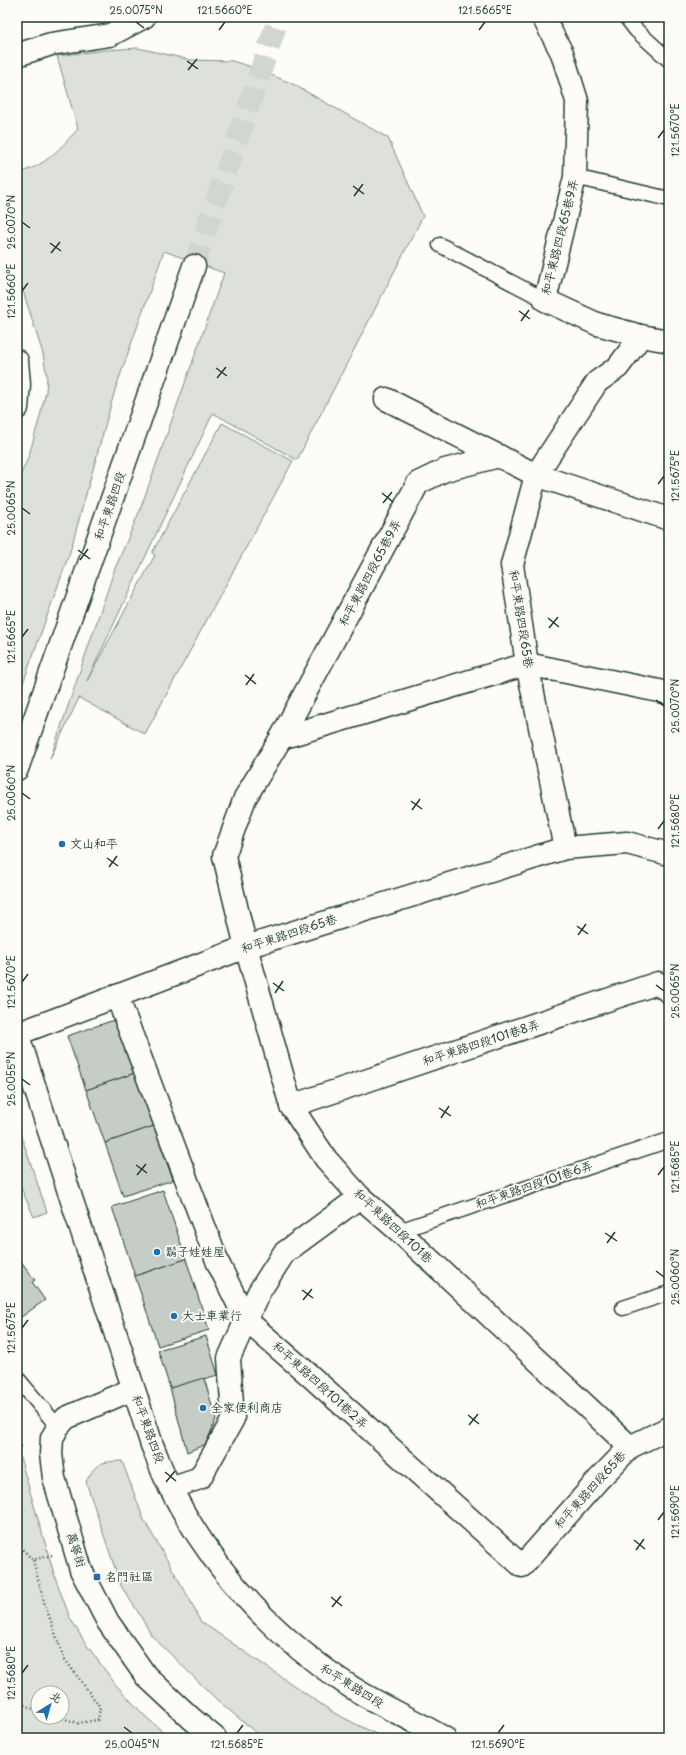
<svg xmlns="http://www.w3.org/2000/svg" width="686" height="1755" font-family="'Playpen Sans','LXGW WenKai TC',sans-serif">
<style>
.green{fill:#dde0db;stroke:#7e8e88;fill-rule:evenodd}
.building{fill:#c6cdc7;stroke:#1f3d34}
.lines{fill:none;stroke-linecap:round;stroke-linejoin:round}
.secondary-tunnel{stroke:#d1d6d0;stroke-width:22;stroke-dasharray:22 11;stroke-linecap:butt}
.service-casing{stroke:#1f3d34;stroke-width:17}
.minor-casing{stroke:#1f3d34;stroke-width:25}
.secondary-casing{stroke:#1f3d34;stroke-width:25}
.path{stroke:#1f3d34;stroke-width:2.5;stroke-dasharray:1 3;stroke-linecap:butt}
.service{stroke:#fdfcf7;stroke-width:14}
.minor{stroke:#fdfcf7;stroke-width:22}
.secondary{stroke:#fdfcf7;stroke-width:22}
.ticks{fill:none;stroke:#1f3d34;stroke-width:1.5}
.poi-dot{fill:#1f6fb2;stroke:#fdfcf7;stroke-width:1.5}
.labels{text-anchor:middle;stroke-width:3.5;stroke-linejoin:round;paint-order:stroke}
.street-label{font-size:12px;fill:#1f3d34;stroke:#fdfcf7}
.poi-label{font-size:12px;fill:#1f3d34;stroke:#fdfcf7;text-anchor:start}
.neatline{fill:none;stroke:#1f3d34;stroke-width:1.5}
.ticks-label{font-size:10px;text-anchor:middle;fill:#1f3d34}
</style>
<rect width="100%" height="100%" fill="#fdfcf7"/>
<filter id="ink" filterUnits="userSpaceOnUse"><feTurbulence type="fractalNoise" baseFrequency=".025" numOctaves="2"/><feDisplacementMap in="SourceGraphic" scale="8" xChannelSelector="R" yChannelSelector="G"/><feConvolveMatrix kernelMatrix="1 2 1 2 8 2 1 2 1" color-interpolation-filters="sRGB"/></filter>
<g filter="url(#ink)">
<g class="green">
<path d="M138 48 191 60 232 61 252 67 291 83 388 138 423 216 297 460 213 413 87 681 155 555 152 553 222 423 293 461 145 734 79 698 50 759 114 571 140 510 224 273 164 251 115 390 70 552 17 700V484L29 455 39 420 46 392 47 377 43 354 17 272V173C45 167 59 149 78 129L57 56 106 50Z"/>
<polygon points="17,1123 47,1212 34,1217 17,1179"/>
<path d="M17 1447 55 1577 70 1618 86 1644 116 1685 145 1716 170 1738H17ZM38 1693H62V1717H38Z"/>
<path d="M122 1461 144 1520 189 1598 200 1621 334 1713 384 1738H262L216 1699 151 1635 140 1615 121 1586 86 1482C96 1462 100 1462 122 1461Z"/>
</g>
<g class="building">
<polygon points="117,1019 135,1073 86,1090 67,1036"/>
<polygon points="135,1073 154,1126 105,1143 86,1090"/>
<polygon points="154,1126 173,1180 123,1196 105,1143"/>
<polygon points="163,1190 186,1259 135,1276 112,1207"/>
<polygon points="17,1256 35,1280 32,1282 45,1300 17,1320"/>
<polygon points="186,1259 209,1330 158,1346 135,1276"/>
<polygon points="206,1336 218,1375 170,1388 158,1350"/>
<polygon points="204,1378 216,1419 206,1444 187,1452 170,1388"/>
</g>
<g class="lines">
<polyline class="secondary-tunnel" points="194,266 279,17"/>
<g class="service-casing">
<g id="service">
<polyline points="626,17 636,30 669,60"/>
<polyline points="575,177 669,199"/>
<polyline points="440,245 545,300"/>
<polyline points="399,1231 669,1140"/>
<polyline points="623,1308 669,1293"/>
<polyline points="17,1378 58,1427"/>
</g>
</g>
<g class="minor-casing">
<g id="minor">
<polyline points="543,17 562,53 577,101 575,177 545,300 597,324 641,336 618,367 597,382 536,475 512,565 527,664 565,848"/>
<polyline points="17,55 51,44 110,35 144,17"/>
<polyline points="641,336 669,341"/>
<polyline points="17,361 19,384 17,408"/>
<polyline points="386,399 536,475 669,519"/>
<polyline points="499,456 445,470 418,483 281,738 245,798 224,856 246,947 291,1106 326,1159 360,1197 399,1231 630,1447"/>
<polyline points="281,738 527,664 669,693"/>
<polyline points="117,996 218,1263 246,1320 229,1358 233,1419 200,1478 170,1488"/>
<polyline points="17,1034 246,947 565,848 627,843 669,854"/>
<polyline points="291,1106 658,983 669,992"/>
<polyline points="360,1197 284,1253 259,1292 246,1320 307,1373 522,1566 599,1479 630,1447 669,1428"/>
<polyline points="133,1389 66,1418 58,1427 52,1438 51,1454 54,1478 81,1570 108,1622 146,1676 192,1719 215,1738"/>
</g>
</g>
<g class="secondary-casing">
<g id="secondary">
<polyline points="17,769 194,266"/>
<path d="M17 1033 152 1445C158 1459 163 1475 171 1489 212 1569 273 1636 348 1685 378 1705 413 1719 444 1738"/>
</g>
</g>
<g class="path">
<polyline points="17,1448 22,1446"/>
<polyline points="17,1544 33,1560"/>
<polyline points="52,1555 33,1560 44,1602 64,1658 100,1707 98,1720 78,1723 58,1717"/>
<polyline points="17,1702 38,1711"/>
</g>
<use href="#service" class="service"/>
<use href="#minor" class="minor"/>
<use href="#secondary" class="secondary"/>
</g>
</g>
<path class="ticks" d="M136 22 144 28M219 30 225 22M479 30 485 22M187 61 198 69M188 70 197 59M658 138 664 130M353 186 364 194M354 196 363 184M22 222 30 228M50 243 61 251M51 253 60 242M22 291 28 283M519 311 530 319M521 321 529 310M216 368 227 376M217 378 226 367M658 484 664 476M382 493 393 502M383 503 392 492M22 508 30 514M78 550 90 559M80 560 88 549M548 618 559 627M549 628 558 617M22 637 28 629M245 675 256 684M246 685 254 674M656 700 664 706M22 793 30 799M411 801 422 809M412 810 420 799M658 829 664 821M107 858 118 866M109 867 117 856M577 926 588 934M578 935 586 924M22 982 28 974M273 983 284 991M656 985 664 991M275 993 283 981M22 1079 30 1085M439 1108 451 1116M441 1118 449 1106M136 1165 147 1173M137 1175 146 1164M658 1175 664 1167M605 1233 617 1241M607 1243 615 1232M656 1271 664 1277M302 1290 313 1298M303 1300 312 1289M22 1328 28 1320M468 1415 479 1424M469 1425 478 1414M165 1472 176 1481M166 1482 175 1471M658 1520 664 1512M634 1540 645 1549M636 1550 644 1539M331 1597 342 1606M332 1607 341 1596M22 1673 28 1665M124 1727 132 1733M237 1733 243 1725M498 1733 504 1725"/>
<g class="poi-dot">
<circle cx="62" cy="844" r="4"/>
<circle cx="157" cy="1252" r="4"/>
<circle cx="174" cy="1316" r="4"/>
<circle cx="203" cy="1408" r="4"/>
<rect x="93" y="1573" width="8" height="8" rx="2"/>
</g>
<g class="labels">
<g class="street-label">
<text transform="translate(560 237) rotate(-76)" y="4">和平東路四段65巷9弄</text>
<text transform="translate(110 506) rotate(-71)" y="4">和平東路四段</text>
<text transform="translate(370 573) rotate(-62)" y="4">和平東路四段65巷9弄</text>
<text transform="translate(521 619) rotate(81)" y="4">和平東路四段65巷</text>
<text transform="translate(289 934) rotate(-18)" y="4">和平東路四段65巷</text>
<text transform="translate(481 1043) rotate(-18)" y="4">和平東路四段101巷8弄</text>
<text transform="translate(534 1185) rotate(-19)" y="4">和平東路四段101巷6弄</text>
<text transform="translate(393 1226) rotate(43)" y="4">和平東路四段101巷</text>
<text transform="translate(320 1385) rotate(42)" y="4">和平東路四段101巷2弄</text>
<text transform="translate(148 1429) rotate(70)" y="4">和平東路四段</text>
<text transform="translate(590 1490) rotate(-48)" y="4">和平東路四段65巷</text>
<text transform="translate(76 1550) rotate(72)" y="4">萬寧街</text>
<text transform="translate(352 1686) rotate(32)" y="4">和平東路四段</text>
</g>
<g class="poi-label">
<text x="70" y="848">文山和平</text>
<text x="165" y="1256">鬍子娃娃屋</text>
<text x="182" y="1320">大士車業行</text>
<text x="211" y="1412">全家便利商店</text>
<text x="105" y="1581">名門社區</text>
</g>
</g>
<rect width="686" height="1755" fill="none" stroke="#fdfcf7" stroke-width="44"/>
<g transform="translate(50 1705) rotate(37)"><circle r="19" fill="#fdfcf7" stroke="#a4b0a9"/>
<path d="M0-3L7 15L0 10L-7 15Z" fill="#1f6fb2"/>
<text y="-6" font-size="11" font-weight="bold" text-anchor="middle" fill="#1f3d34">北</text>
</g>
<rect x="22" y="22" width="642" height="1711" class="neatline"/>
<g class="ticks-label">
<text x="136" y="14">25.0075°N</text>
<text x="225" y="14">121.5660°E</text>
<text x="485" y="14">121.5665°E</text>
<text transform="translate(675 130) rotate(-90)" y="4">121.5670°E</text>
<text transform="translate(11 222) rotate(-90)" y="4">25.0070°N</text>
<text transform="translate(11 291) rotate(-90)" y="4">121.5660°E</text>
<text transform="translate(675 476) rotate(-90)" y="4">121.5675°E</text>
<text transform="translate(11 508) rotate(-90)" y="4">25.0065°N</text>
<text transform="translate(11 637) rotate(-90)" y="4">121.5665°E</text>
<text transform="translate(675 706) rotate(-90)" y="4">25.0070°N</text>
<text transform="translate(11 793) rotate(-90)" y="4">25.0060°N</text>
<text transform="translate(675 821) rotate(-90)" y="4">121.5680°E</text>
<text transform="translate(11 982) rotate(-90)" y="4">121.5670°E</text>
<text transform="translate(675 991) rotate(-90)" y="4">25.0065°N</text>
<text transform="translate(11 1079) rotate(-90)" y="4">25.0055°N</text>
<text transform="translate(675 1167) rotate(-90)" y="4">121.5685°E</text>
<text transform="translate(675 1277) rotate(-90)" y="4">25.0060°N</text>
<text transform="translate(11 1328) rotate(-90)" y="4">121.5675°E</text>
<text transform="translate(675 1512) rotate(-90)" y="4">121.5690°E</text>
<text transform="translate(11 1673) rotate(-90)" y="4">121.5680°E</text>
<text x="132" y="1748">25.0045°N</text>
<text x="237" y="1748">121.5685°E</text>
<text x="498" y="1748">121.5690°E</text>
</g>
</svg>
